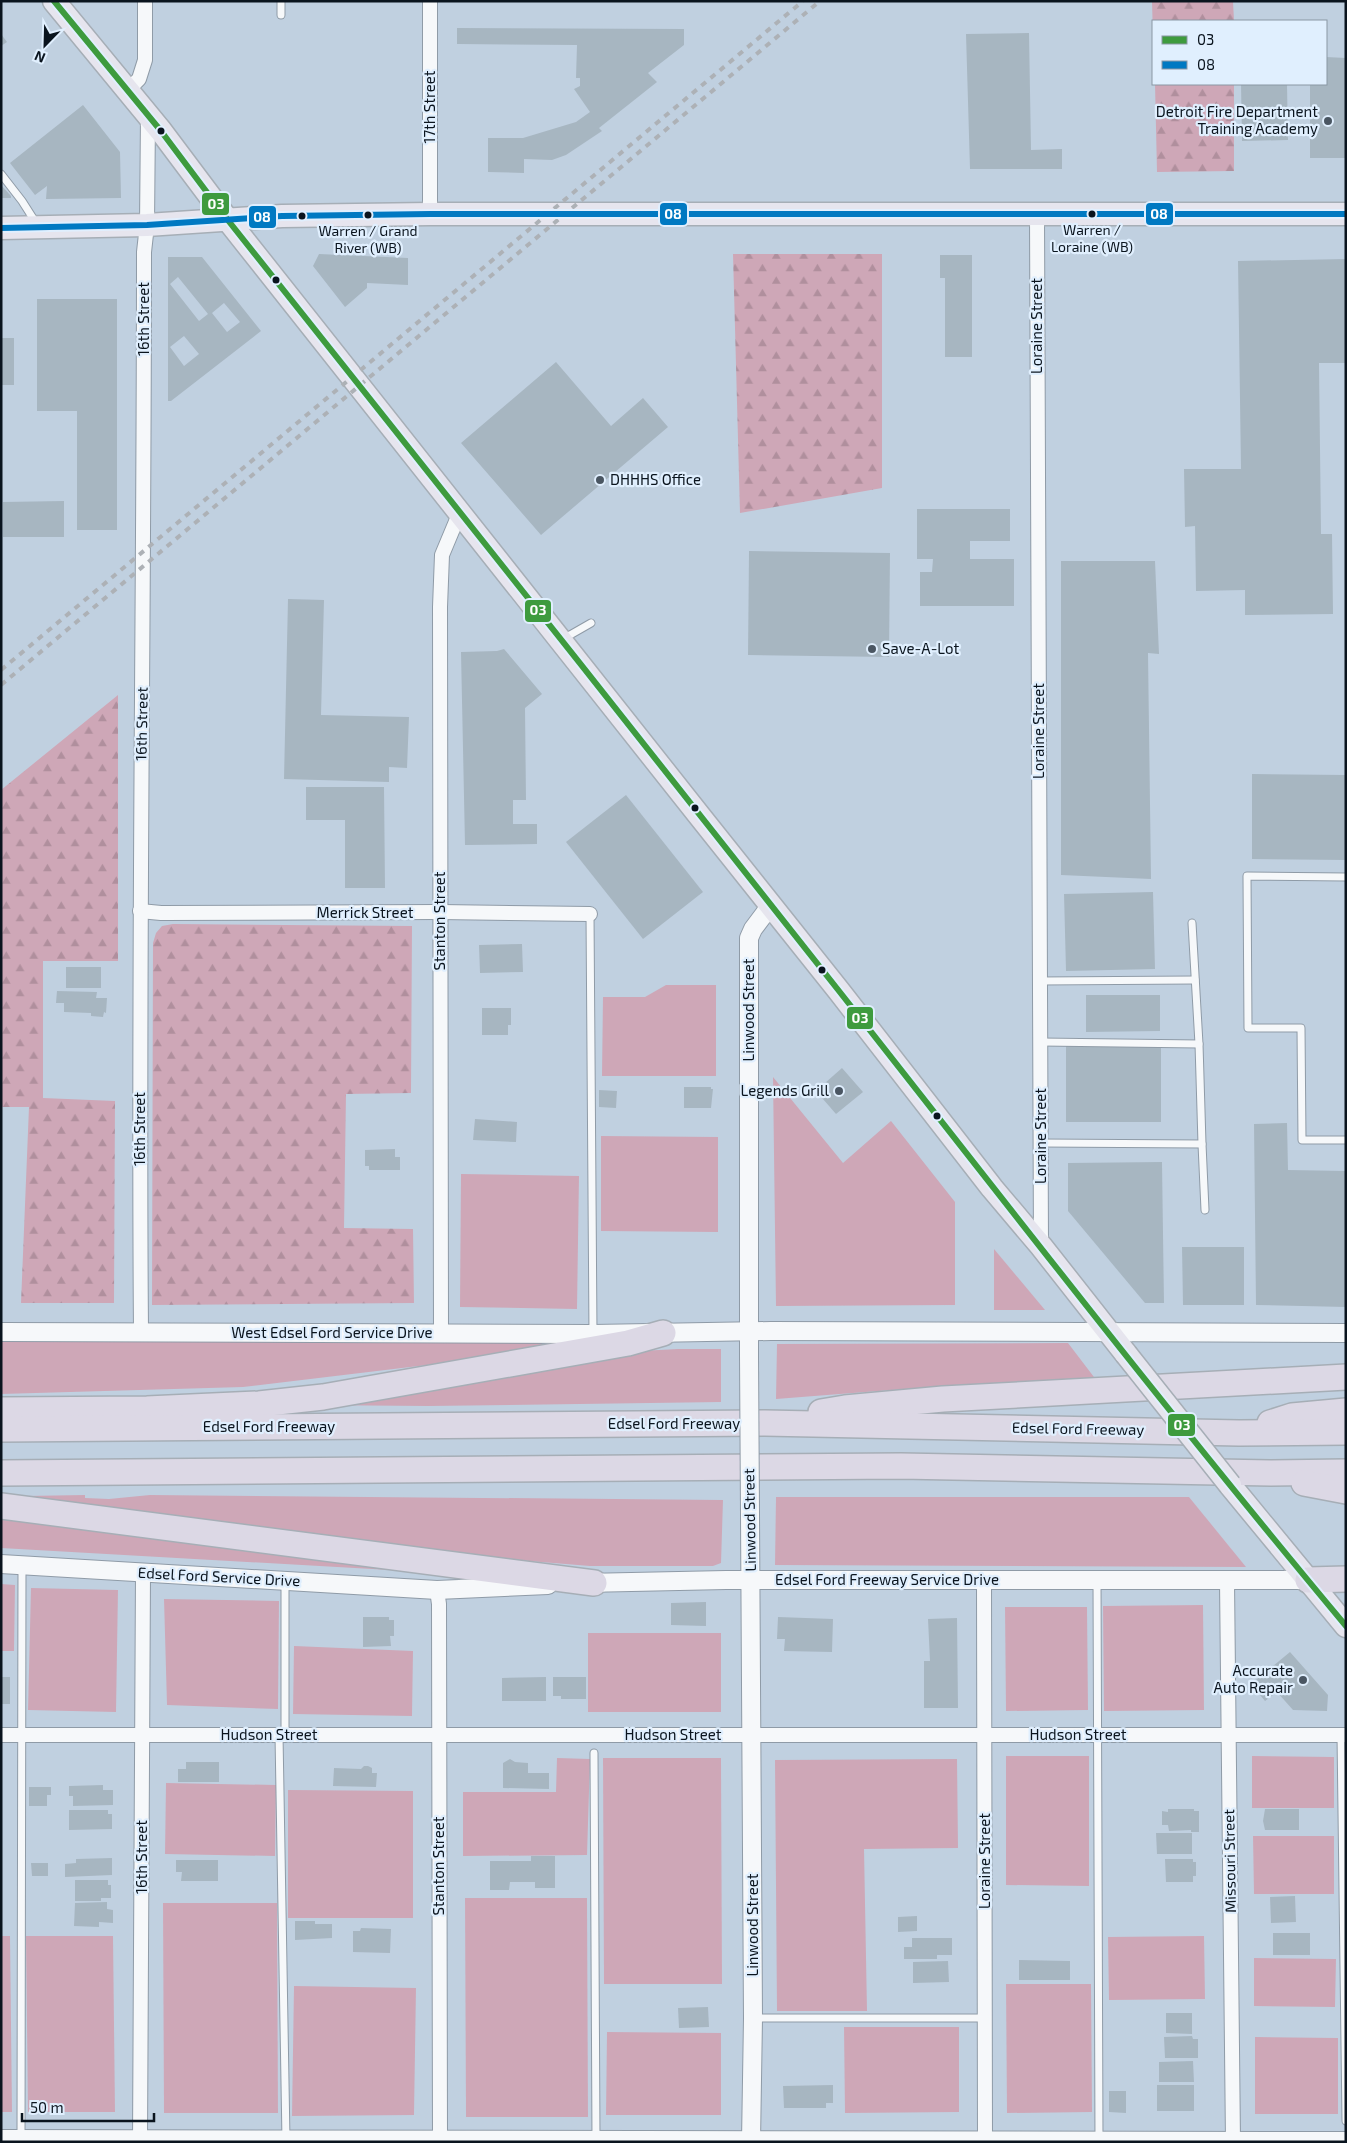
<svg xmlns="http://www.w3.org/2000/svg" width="1347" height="2143" font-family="'Exo 2',sans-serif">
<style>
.green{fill:#cea7b7}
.forest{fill:url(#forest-firs)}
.building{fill:#a7b6c1;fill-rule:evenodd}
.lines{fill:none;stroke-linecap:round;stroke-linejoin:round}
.service-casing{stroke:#8f9ba7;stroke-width:9}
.minor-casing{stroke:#8f9ba7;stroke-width:16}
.tertiary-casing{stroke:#8f9ba7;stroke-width:20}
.primary-casing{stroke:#a6aeb6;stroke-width:25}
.motorway-casing{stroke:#a6aeb6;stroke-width:28}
.service{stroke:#f6f8fa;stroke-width:7}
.minor{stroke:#f6f8fa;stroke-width:14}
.tertiary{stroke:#f6f8fa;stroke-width:18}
.primary{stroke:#e6e5ee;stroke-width:22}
.motorway{stroke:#dcd8e5;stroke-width:25}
.rail{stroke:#adb1b6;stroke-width:4;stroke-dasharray:6 6;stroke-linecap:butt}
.tertiary-bridge-casing{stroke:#8f9ba7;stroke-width:20;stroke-linecap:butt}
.primary-bridge-casing{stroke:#a6aeb6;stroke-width:25;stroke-linecap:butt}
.tertiary-bridge{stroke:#f6f8fa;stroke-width:18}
.primary-bridge{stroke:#e6e5ee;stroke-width:22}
.bus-1-casing{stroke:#e0effe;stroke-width:10}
.bus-2-casing{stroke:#e0effe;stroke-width:10}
.bus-1{stroke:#3e9b3e;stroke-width:6}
.bus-2{stroke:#0079c2;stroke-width:6}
.poi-dot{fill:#4a5662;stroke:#e0effe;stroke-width:2}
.bus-dot{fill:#0a141e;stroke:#e0effe;stroke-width:2}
.labels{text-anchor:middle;stroke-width:4.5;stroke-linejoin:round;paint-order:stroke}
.bus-label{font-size:14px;fill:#0a141e;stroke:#e0effe}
.street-label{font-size:15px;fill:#0a141e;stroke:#e0effe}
.poi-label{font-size:15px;fill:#0a141e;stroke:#e0effe;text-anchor:end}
.line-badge{stroke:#e0effe;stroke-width:2}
.badge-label{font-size:14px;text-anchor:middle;font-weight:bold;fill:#fff}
</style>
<defs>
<pattern id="forest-firs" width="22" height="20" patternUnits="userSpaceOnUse" patternTransform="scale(1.25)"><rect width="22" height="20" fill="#cea7b7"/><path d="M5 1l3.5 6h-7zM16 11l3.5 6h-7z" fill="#b08f9d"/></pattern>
</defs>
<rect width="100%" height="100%" fill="#c0d0e0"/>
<g class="green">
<polygon points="666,985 716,985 716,1076 602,1076 603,997 645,997"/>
<polygon points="773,1077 843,1163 891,1121 955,1202 955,1305 776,1306"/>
<polygon points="601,1136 718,1137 718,1232 601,1231"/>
<polygon points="461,1174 579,1176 577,1309 460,1307"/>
<polygon points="994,1249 1045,1310 994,1310"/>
<polygon points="1,1342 542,1342 542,1346 427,1365 243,1387 1,1394"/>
<polygon points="1068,1343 1097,1381 891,1390 776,1399 777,1344"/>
<polygon points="678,1349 721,1349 721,1402 428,1406 307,1405 621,1352"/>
<polygon points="85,1495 85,1498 109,1499 150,1495 723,1500 721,1563 713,1566 590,1566 529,1561 20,1498 26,1496"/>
<polygon points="776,1497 1189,1497 1246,1567 775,1565"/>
<polygon points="1,1514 460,1574 1,1548"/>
<polygon points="1,1584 15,1585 14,1651 1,1651"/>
<polygon points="31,1588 118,1590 116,1712 28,1710"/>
<polygon points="164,1599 279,1601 278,1709 167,1705"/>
<polygon points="1203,1605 1204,1710 1104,1711 1103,1606"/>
<polygon points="1005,1607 1087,1607 1088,1710 1006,1711"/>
<rect x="588" y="1633" width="133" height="79"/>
<polygon points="294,1646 413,1651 412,1716 293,1714"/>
<polygon points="1006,1756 1089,1756 1089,1886 1006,1885"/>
<polygon points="1252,1756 1334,1757 1334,1808 1252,1808"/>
<polygon points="557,1758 590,1759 587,1855 463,1856 463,1792 556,1792"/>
<polygon points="603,1758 721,1758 722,1984 604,1984"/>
<polygon points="957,1759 958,1848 864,1849 867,2011 777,2011 775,1760"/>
<polygon points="166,1783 276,1785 275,1856 165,1854"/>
<polygon points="288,1790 413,1791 413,1918 288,1918"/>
<polygon points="1253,1836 1334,1836 1334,1894 1254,1894"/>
<polygon points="465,1898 587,1898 588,2117 466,2117"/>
<polygon points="163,1903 277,1903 278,2113 164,2113"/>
<polygon points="1,1936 10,1936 12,2112 1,2112"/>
<polygon points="26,1936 113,1936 115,2112 28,2112"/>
<polygon points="1204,1936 1205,1999 1109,2000 1108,1937"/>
<polygon points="1254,1958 1336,1959 1335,2007 1254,2006"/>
<polygon points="1006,1984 1091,1984 1092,2112 1007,2113"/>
<polygon points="294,1986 416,1988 414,2115 292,2116"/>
<polygon points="844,2027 959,2027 959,2112 845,2113"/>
<polygon points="607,2032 721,2033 721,2115 606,2115"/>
<polygon points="1255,2037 1338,2038 1338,2114 1255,2114"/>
</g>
<g class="forest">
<polygon points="1152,1 1233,1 1234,21 1153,21 1153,38"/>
<polygon points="1155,84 1234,84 1234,171 1157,172"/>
<polygon points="733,254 882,254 882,488 740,513"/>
<polygon points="118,695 118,961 43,961 43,1098 115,1101 114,1303 21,1303 29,1107 1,1107 1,790"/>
<polygon points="173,924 412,926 411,1093 346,1094 344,1228 413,1229 414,1303 152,1305 153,943 156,933 162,926"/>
</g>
<g class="building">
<polygon points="457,28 684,29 684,45 648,73 657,82 599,128 602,131 566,155 552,160 524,159 524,173 488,172 488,138 523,138 576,122 590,112 574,89 580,86 580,78 576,78 577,45 457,44"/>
<polygon points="1029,33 1031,150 1062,149 1062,169 970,169 966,34"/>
<polygon points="1,34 7,42 1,46"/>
<polygon points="1326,57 1346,58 1346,158 1310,158 1310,84 1326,84"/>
<polygon points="1241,84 1287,84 1288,140 1242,141"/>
<polygon points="83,105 120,152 121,198 46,199 47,186 35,195 10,163"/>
<polygon points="1,185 11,196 11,198 1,198"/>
<polygon points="319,254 408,258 408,285 367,283 367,288 345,307 313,266"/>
<polygon points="940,255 972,255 972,357 945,357 945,278 940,278"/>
<path d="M168 257H202L261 331 171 401H168ZM178 277 208 314 199 321 170 284ZM224 303 240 322 227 332 212 313ZM184 336 199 354 184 366 170 347Z"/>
<polygon points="1346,259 1346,363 1319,363 1321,534 1332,534 1333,614 1245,615 1245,590 1196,591 1195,526 1185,527 1184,469 1241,469 1238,261"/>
<polygon points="37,299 117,299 117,530 77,530 77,411 37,411"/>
<rect x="1" y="338" width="13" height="47"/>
<polygon points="556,362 611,426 643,398 668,427 541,535 461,443"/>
<polygon points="64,501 64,537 3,537 3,502"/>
<polygon points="917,509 1010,509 1010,541 970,541 970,559 1014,559 1014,606 920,606 920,572 932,572 933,559 917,559"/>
<polygon points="749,551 890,553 889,657 748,655"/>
<polygon points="1061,561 1155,561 1159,654 1148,653 1151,879 1061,875"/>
<polygon points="288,599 324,600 321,715 409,717 407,768 389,767 389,782 284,779"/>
<polygon points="504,649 542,694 525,708 526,800 513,800 513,824 537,824 537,844 465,845 461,652 497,651"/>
<polygon points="1252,774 1346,775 1346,860 1252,859"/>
<polygon points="306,787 384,787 385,888 345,888 345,820 306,820"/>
<polygon points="626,795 703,892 643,939 566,842"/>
<polygon points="1153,892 1155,969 1066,971 1064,894"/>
<polygon points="522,944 523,972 480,973 479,945"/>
<rect x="66" y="967" width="35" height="21"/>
<polygon points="57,991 97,992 96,998 107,998 106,1013 104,1012 103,1017 91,1016 91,1013 64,1012 64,1003 56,1003"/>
<polygon points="1086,995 1160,995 1160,1031 1086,1032"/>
<polygon points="482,1008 511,1008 511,1025 508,1025 508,1035 482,1035"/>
<rect x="1066" y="1046" width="95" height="76"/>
<polygon points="842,1068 863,1092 836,1114 816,1091"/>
<polygon points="684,1087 711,1087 711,1089 713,1089 711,1108 684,1108"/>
<polygon points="599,1090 617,1091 616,1108 599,1107"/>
<polygon points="475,1119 517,1122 516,1142 473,1140"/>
<polygon points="1287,1123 1288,1170 1346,1171 1346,1307 1256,1305 1254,1124"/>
<polygon points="395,1149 395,1157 400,1157 400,1170 369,1170 369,1166 365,1166 365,1150"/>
<polygon points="1162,1162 1164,1303 1145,1303 1068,1211 1068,1163"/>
<polygon points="1182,1247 1244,1247 1244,1305 1183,1305"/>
<polygon points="706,1602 706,1626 671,1625 671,1603"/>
<polygon points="363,1617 389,1617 389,1620 394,1620 394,1636 390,1636 391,1646 363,1647"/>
<polygon points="778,1617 833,1619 832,1652 784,1651 785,1639 777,1639"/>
<polygon points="957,1618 958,1708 924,1708 924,1661 930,1661 928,1619"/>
<polygon points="1290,1652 1328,1695 1327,1711 1293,1710 1277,1692 1265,1701 1251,1684"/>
<rect x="1" y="1677" width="9" height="27"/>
<polygon points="546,1677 546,1701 502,1701 502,1678"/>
<polygon points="553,1677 586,1677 586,1699 561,1699 561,1696 553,1696"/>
<polygon points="510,1759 515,1762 528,1763 528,1773 549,1773 549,1789 503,1788 503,1763"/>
<polygon points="186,1762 219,1762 219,1782 178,1782 178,1769 186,1769"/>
<polygon points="364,1766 368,1766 372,1768 372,1773 377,1773 376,1787 333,1786 334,1768 361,1769"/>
<polygon points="103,1785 103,1790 113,1790 113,1805 73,1806 73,1796 69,1796 69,1786"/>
<polygon points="29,1787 51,1787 51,1795 47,1795 47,1806 29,1806"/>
<polygon points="1168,1809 1194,1809 1194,1811 1199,1811 1199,1832 1191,1832 1191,1830 1169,1831 1168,1825 1162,1825 1162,1811 1168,1812"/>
<polygon points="1265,1809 1299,1809 1299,1830 1265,1830 1263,1821"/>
<polygon points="69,1810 108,1810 108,1814 112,1814 112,1829 69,1830"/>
<polygon points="1156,1833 1192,1833 1192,1854 1157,1854"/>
<polygon points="531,1856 555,1856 555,1888 535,1888 535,1882 510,1882 509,1890 490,1890 490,1861 531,1861"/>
<polygon points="112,1858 112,1875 65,1877 65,1864 76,1863 76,1859"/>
<polygon points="1165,1859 1193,1859 1193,1862 1196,1862 1196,1876 1193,1876 1193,1882 1166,1882"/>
<polygon points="176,1860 218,1860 218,1881 181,1881 182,1872 176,1872"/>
<polygon points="31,1863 48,1863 48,1876 32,1876"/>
<polygon points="75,1880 108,1880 108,1885 111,1885 111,1898 101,1898 101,1901 75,1901"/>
<polygon points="1295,1896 1296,1922 1271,1923 1270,1897"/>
<polygon points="107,1902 107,1909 113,1910 113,1923 99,1922 99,1927 74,1926 75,1903"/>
<polygon points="917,1916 917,1931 898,1932 898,1917"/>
<polygon points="295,1921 315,1921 315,1924 332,1924 332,1938 295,1940"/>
<polygon points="361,1928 391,1929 390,1953 353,1952 353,1931 360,1931"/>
<rect x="1273" y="1933" width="37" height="22"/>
<polygon points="912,1938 952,1938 952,1955 937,1955 937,1959 904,1959 904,1947 912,1947"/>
<polygon points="1019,1960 1070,1961 1070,1980 1019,1980"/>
<polygon points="948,1961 949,1982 913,1983 913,1962"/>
<polygon points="708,2007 709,2027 679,2028 678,2008"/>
<polygon points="1166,2013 1192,2013 1192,2034 1166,2033"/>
<polygon points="1192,2036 1193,2039 1198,2039 1198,2058 1165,2058 1164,2037"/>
<polygon points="1193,2061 1194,2082 1159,2082 1159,2062"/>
<polygon points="833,2085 833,2103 826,2103 826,2108 784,2108 783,2086"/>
<rect x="1157" y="2085" width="37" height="26"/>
<polygon points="1109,2091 1126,2091 1126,2113 1109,2112"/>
</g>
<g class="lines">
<g class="service-casing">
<g id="service">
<polyline points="281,1 281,15"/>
<polyline points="1,174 22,201 36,223"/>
<polyline points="563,639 591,623"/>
<polyline points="1346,877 1247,876 1248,1028 1301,1028 1302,1140 1346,1140"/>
<polyline points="590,914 593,1334"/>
<polyline points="1192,923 1199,1044 1202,1144"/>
<polyline points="1040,981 1195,980"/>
<polyline points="1041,1042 1199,1044"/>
<polyline points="1041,1143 1202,1144 1205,1210"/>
<polyline points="1097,1580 1099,2140"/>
<polyline points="279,1735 286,2140"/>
<polyline points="285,1735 285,1582"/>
<polyline points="1341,1735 1346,2121"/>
<polyline points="594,1753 596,2139"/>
<polyline points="753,2018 985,2018"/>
<polyline points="21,2139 22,1565"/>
</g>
</g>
<g class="minor-casing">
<g id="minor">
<polyline points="430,1 430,214"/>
<polyline points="127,91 139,79 145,60 145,1"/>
<polyline points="1037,215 1041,1246"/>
<polyline points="140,911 161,913 440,912 590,914"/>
<path d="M141 1331C138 971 144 612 144 252L147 225 148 116"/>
<polyline points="441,1333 440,607 442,555 460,512"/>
<polyline points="984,1580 985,2142"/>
<polyline points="1227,1581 1233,2142"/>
<polyline points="437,1590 439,1604 440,2142"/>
<polyline points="1,1735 1346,1735"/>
<polyline points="1,2137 1346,2139"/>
<polyline points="140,2142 143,1573"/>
</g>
</g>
<g class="tertiary-casing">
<g id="tertiary">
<polyline points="1,1332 593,1334 771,1331 1346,1333"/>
<polyline points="749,1356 749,938 753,929 771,905"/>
<polyline points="750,1515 753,2018 751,2142"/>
<polyline points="1,1564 437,1590 548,1585"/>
<polyline points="584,1583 726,1580 1308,1580"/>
</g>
</g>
<g class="primary-casing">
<g id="primary">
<polyline points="54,1 161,131 227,219 698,814 839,991 992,1188 1041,1246 1126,1354"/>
<polyline points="1,228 147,225 282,216 430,214 1346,214"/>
<polyline points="1230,1485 1346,1626"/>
</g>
</g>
<g class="motorway-casing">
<g id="motorway">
<polyline points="1,1410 147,1409 259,1404 323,1397 628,1343 663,1333"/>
<polyline points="821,1412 845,1408 943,1399 1346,1377"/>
<polyline points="1270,1423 1292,1416 1346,1411"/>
<polyline points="1,1429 765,1423 1239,1433 1346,1432"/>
<polyline points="1,1473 901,1466 1271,1473 1346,1472"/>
<polyline points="1304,1483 1346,1491"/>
<polyline points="1,1506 594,1583"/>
<polyline points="1308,1580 1346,1579"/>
</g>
</g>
<use href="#service" class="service"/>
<use href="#minor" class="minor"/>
<use href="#tertiary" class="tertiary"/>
<use href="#primary" class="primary"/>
<use href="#motorway" class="motorway"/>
<g class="rail">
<polyline points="1,670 803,1"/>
<polyline points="1,685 820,1"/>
</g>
<g class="tertiary-bridge-casing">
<polyline id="tertiary-bridge" points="749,1356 750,1515"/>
</g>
<g class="primary-bridge-casing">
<polyline id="primary-bridge" points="1126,1354 1230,1485"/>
</g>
<use href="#tertiary-bridge" class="tertiary-bridge"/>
<use href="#primary-bridge" class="primary-bridge"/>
<g class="bus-1-casing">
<path id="bus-1" d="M54 1 161 131 227 219C431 476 636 733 839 991 1006 1203 1172 1418 1346 1626"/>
</g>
<g class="bus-2-casing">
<polyline id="bus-2" points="1,228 147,225 282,216 430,214 1346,214"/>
</g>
<use href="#bus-1" class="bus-1"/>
<use href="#bus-2" class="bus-2"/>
</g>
<g class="poi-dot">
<circle cx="1328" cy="121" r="5"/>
<circle cx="600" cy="480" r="5"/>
<circle cx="872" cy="649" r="5"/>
<circle cx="839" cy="1091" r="5"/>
<circle cx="1303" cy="1680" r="5"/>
</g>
<g class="bus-dot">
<circle cx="161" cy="131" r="4.5"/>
<circle cx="1092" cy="214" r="4.5"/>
<circle cx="368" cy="215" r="4.5"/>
<circle cx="302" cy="216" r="4.5"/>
<circle cx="276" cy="280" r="4.5"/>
<circle cx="695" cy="808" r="4.5"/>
<circle cx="822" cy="970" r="4.5"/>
<circle cx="937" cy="1116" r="4.5"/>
</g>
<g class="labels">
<g class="bus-label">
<text x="1092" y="235">Warren /<tspan x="1092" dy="17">Loraine (WB)</tspan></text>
<text x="368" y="236">Warren / Grand<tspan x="368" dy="17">River (WB)</tspan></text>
</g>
<g class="street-label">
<text transform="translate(430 107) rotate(-90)" y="5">17th Street</text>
<text transform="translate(144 319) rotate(-90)" y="5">16th Street</text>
<text transform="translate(1037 326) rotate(-90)" y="5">Loraine Street</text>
<text transform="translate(142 724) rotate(-89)" y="5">16th Street</text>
<text transform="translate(1039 731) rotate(-90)" y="5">Loraine Street</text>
<text x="365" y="918">Merrick Street</text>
<text transform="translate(440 921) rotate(-90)" y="5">Stanton Street</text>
<text transform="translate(749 1010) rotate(-90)" y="5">Linwood Street</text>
<text transform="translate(140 1129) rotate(-90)" y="5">16th Street</text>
<text transform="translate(1041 1136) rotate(-90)" y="5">Loraine Street</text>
<text x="332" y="1338">West Edsel Ford Service Drive</text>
<text x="674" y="1429">Edsel Ford Freeway</text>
<text x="269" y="1432">Edsel Ford Freeway</text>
<text transform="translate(1078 1429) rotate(1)" y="5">Edsel Ford Freeway</text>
<text transform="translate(750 1520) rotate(-91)" y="5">Linwood Street</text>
<text transform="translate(219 1577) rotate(3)" y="5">Edsel Ford Service Drive</text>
<text x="887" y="1585">Edsel Ford Freeway Service Drive</text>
<text x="269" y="1740">Hudson Street</text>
<text x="673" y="1740">Hudson Street</text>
<text x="1078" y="1740">Hudson Street</text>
<text transform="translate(142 1857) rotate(-90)" y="5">16th Street</text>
<text transform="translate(985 1861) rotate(-90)" y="5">Loraine Street</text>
<text transform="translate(1230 1861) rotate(-91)" y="5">Missouri Street</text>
<text transform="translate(439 1866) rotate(-90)" y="5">Stanton Street</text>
<text transform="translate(753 1925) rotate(-90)" y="5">Linwood Street</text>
</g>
<g class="poi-label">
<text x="1318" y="117">Detroit Fire Department<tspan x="1318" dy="17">Training Academy</tspan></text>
<text x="610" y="485" text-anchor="start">DHHHS Office</text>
<text x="882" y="654" text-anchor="start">Save-A-Lot</text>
<text x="829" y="1096">Legends Grill</text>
<text x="1293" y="1676">Accurate<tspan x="1293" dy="17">Auto Repair</tspan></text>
</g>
</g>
<g class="line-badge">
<rect x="201" y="192" width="29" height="24" rx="5" fill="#3e9b3e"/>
<rect x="659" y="202" width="29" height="24" rx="5" fill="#0079c2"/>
<rect x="1145" y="202" width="29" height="24" rx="5" fill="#0079c2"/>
<rect x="248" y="205" width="29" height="24" rx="5" fill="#0079c2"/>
<rect x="524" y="599" width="28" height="24" rx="5" fill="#3e9b3e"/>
<rect x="846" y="1006" width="28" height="24" rx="5" fill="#3e9b3e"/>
<rect x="1167" y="1413" width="29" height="24" rx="5" fill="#3e9b3e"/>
</g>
<g class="badge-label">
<text x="216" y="209">03</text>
<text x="673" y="219">08</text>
<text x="1159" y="219">08</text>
<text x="262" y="222">08</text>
<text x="538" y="615">03</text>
<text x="860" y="1023">03</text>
<text x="1182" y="1430">03</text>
</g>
<rect width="1347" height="2143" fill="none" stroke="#0a141e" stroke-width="5"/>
<rect x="1152" y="20" width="175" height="65" fill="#e0effe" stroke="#8a97a4"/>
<rect x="1162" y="36" width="25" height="8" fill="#3e9b3e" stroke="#8a97a4"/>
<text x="1197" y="45" font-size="15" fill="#0a141e">03</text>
<rect x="1162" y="61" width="25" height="8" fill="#0079c2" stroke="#8a97a4"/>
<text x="1197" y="70" font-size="15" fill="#0a141e">08</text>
<g transform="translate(45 45) rotate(203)" stroke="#e0effe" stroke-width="4" paint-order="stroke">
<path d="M0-4L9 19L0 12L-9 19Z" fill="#0a141e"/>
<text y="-8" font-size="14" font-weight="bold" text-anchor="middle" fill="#0a141e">N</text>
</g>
<path d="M22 2113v8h132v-8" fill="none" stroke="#0a141e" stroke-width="2.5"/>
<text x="30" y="2113" font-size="15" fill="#0a141e" stroke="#e0effe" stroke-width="4" paint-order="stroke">50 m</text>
</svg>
